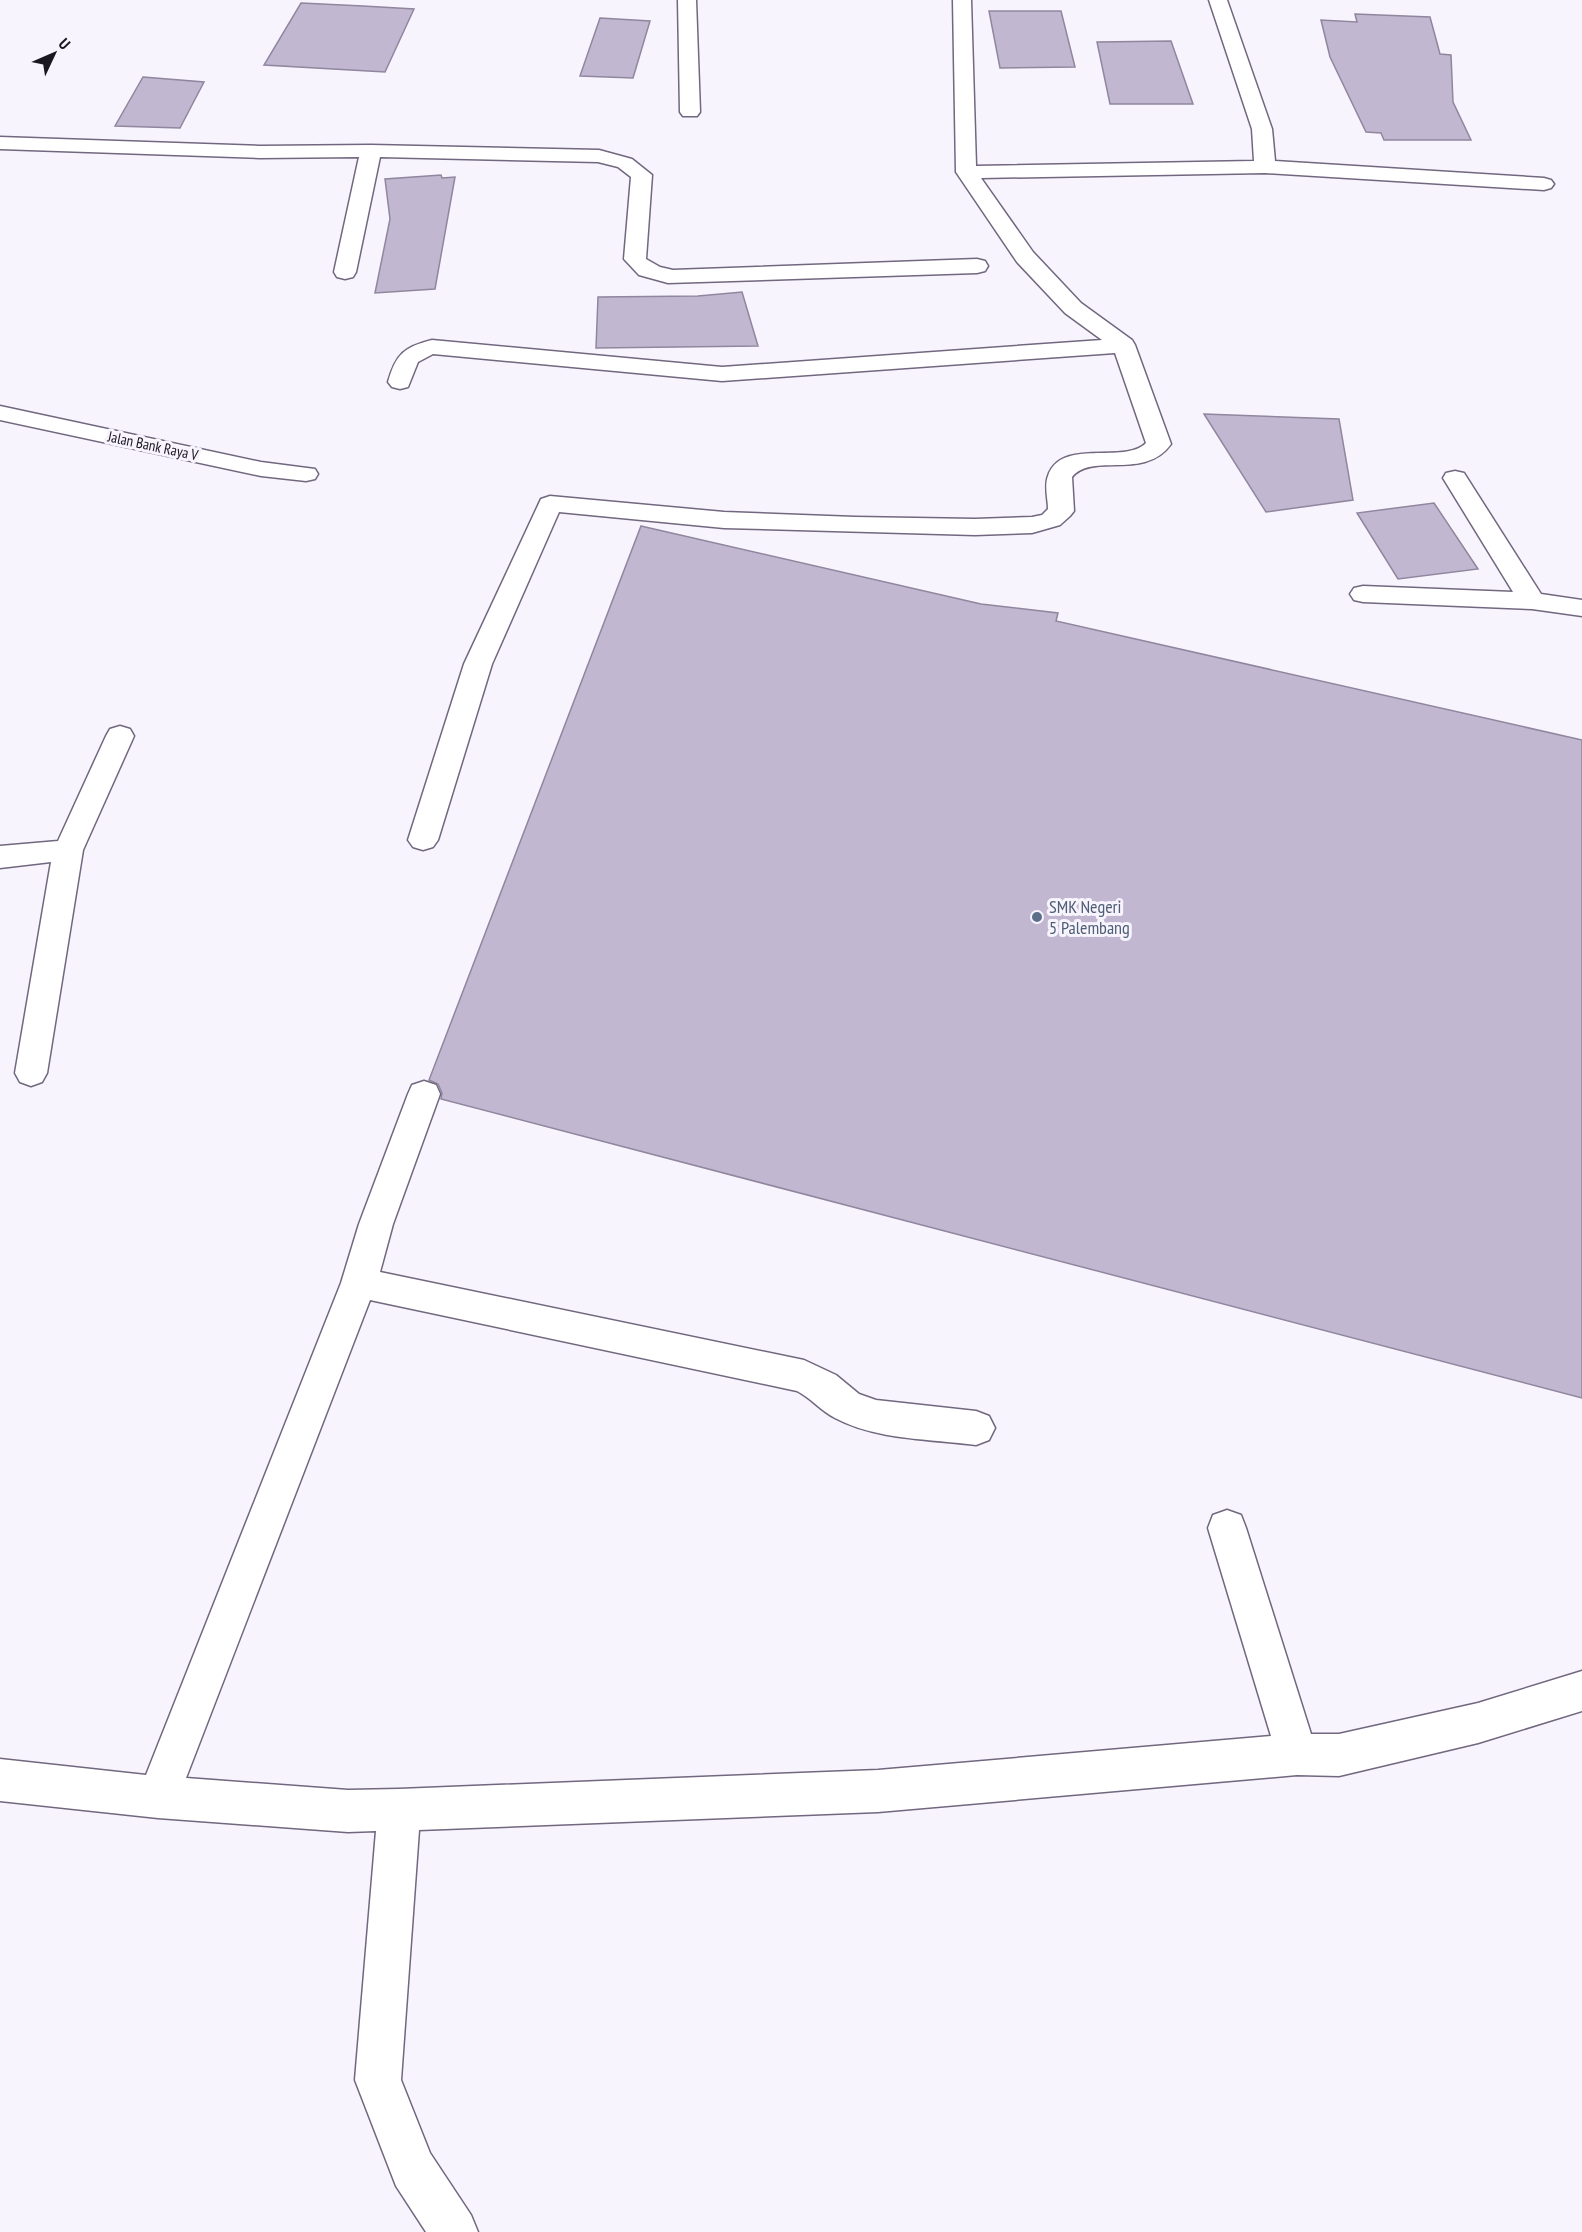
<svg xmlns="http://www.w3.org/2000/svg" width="1582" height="2232" font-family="'PT Sans Narrow',sans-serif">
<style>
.building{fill:#c2b7d0;stroke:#90869e;stroke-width:1.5}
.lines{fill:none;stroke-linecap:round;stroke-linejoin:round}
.street-casing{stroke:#71677e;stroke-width:3}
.street{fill:#fff;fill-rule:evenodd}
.service-dot{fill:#5c6f8a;stroke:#f8f4fe;stroke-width:2}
.labels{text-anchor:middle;stroke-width:6;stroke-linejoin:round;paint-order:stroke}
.far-street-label{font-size:15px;fill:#1b1720;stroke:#f8f4fe}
.service-label{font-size:18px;fill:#4e5e75;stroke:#f8f4fe;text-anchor:start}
</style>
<rect width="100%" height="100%" fill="#f8f4fe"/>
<g class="building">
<polygon points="301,3 363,6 414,9 385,72 264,65"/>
<polygon points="989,11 1061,11 1075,67 1000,68"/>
<polygon points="1355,14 1430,17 1440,54 1451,55 1453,102 1471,140 1384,140 1381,133 1366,132 1330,57 1321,20 1357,22"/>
<polygon points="600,18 650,21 633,78 580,76"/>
<polygon points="1171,41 1193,104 1110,104 1097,42"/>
<polygon points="143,77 204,82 180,128 115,126"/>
<polygon points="441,175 442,178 455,177 435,289 375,293 390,219 385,179"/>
<polygon points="742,292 758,346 596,348 598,297 698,296"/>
<polygon points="1204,414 1339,419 1353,500 1266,512"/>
<polygon points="1434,503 1478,569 1398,579 1357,513"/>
<polygon points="641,526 981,604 1058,613 1056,621 1582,740 1582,1398 441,1099 442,1093 438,1084 429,1080"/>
</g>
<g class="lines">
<g class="street-casing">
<g id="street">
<polygon points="678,0 696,0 700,112 697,116 683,116 680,112"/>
<path d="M953 0H971L976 166 1254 161 1252 129 1209 0H1227L1272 129 1275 161 1544 178 1551 180 1554 184 1551 188 1544 190 1265 173 981 178 1033 252 1081 303 1132 340 1135 345 1171 444C1145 481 1092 452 1072 477L1074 511 1070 516 1060 525 1032 533 975 535 724 528 559 512 492 664 438 840 433 847 423 850 413 847 408 840 464 664 541 499 550 496 724 512 855 517 975 519 1032 517 1042 515 1048 509C1048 499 1044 486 1048 476 1061 437 1124 465 1146 443L1115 353 722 381 433 354 418 362 408 387 400 389 392 387 388 382C396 354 404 347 432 340L722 367 1102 340 1065 313 1017 262 956 172Z"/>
<polygon points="0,137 260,146 371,145 599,150 632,159 652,175 646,259 660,267 673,270 977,259 985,261 988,266 985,271 977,273 668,283 639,275 624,259 631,177 618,167 598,162 380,157 356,272 353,277 345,279 337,277 334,272 359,157 260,158 0,149"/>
<polygon points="0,406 261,462 315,469 318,474 315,479 306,481 261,476 0,420"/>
<polygon points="1455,471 1464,473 1541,594 1582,600 1582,616 1532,609 1363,602 1354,600 1350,594 1354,588 1363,586 1513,592 1443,478 1446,473"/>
<polygon points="120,726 130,729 134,736 83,850 47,1073 42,1082 31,1086 20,1082 15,1073 51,862 0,868 0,846 58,841 106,736 110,729"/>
<path d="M424 1081 436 1085 440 1094 393 1224 380 1272 804 1360 836 1375 859 1394 876 1400 976 1411 989 1416 995 1428 989 1440 976 1445C931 1439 876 1440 835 1418 821 1411 811 1398 797 1391L370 1300 186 1778 348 1790 399 1789 878 1770 1271 1736 1208 1528 1213 1515 1227 1510 1241 1515 1246 1528 1311 1734H1339L1478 1703 1582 1671V1711L1478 1743 1339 1776 1297 1775 878 1812 419 1830 401 2080 430 2153 471 2215 478 2232H426L396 2186 355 2080 376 1831 348 1832 158 1818 0 1801V1759L146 1775 341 1283 359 1224 408 1094 412 1085Z"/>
</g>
</g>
<use href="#street" class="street"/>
</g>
<circle class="service-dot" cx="1037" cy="917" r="6"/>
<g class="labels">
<g class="far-street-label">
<text transform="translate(153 446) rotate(12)" y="5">Jalan Bank Raya V</text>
</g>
<g class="service-label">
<text x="1049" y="913">SMK Negeri<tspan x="1049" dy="21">5 Palembang</tspan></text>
</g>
</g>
<g transform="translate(54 54) rotate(46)" stroke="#f8f4fe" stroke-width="4.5" paint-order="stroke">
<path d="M0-4.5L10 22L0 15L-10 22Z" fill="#1b1720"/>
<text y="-9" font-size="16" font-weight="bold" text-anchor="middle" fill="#1b1720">U</text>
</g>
</svg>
